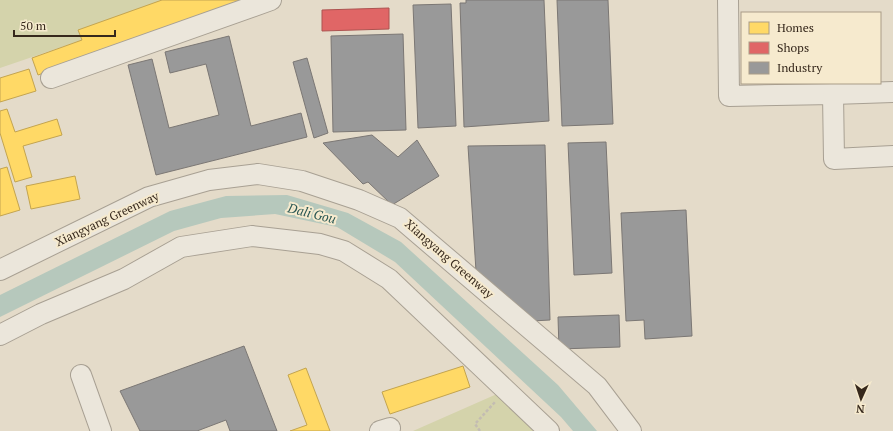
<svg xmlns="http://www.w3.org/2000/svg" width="893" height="431" font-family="'PT Serif',serif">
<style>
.green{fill:#d4d3ab}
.water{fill:#b6c8bc}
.homes{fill:#ffd966;stroke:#c3a450}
.shops{fill:#e06666;stroke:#ad5350}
.industry{fill:#999;stroke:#7b7774}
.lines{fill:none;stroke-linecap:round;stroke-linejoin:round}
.minor-casing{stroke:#a8a093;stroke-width:22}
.path{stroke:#c3bcb2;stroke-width:2.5;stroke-dasharray:3 2;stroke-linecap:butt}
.minor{stroke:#ebe6db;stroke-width:20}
.labels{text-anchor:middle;stroke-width:4;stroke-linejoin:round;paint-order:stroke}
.street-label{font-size:12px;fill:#36281c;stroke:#f6eace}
.water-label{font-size:13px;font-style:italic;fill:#2a5753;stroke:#f6eace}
</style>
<rect width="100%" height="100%" fill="#e4dbc9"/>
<g class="green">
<polygon points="0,0 185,0 79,30 82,40 0,68"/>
<polygon points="506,390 549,431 413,431"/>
</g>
<polygon class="water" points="287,195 348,213 401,242 558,385 597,431 573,431 561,417 395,262 337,227 275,214 221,218 174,231 0,317 0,295 170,211 226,196"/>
<g class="homes">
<polygon points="162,0 250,0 38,75 32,58 82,40 78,30"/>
<polygon points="29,69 36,91 0,102 0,78"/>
<polygon points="7,109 15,132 57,119 62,135 23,146 32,177 15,182 0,133 0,111"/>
<polygon points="7,167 20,210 0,216 0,169"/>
<polygon points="75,176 80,199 31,209 26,186"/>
<polygon points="463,366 470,387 390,414 382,392"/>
<polygon points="306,368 330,431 290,431 307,425 288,375"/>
</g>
<polygon class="shops" points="389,8 389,29 322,31 322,10"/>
<g class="industry">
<polygon points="466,0 544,0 549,121 464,127 460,3 466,3"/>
<polygon points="557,0 608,0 613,124 562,126"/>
<polygon points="451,4 456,126 418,128 413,5"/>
<polygon points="403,34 406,130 333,132 331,36"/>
<polygon points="229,36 251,126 301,113 307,137 156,175 128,65 152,59 169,128 219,115 206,64 170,73 165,52"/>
<polygon points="307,58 328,133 314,138 293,62"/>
<polygon points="372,135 398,157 417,140 439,176 392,205 368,182 363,184 323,143"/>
<polygon points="606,142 612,273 574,275 568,143"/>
<polygon points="545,145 550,320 532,321 476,271 468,146"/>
<polygon points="686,210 692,336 645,339 644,320 626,321 621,213"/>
<polygon points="619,315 620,347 559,349 558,317"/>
<polygon points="244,346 277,431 230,431 226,420 197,431 140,431 120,391"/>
</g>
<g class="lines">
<g class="minor-casing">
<g id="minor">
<polyline points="728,0 729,96 833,94 834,159 893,156"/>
<polyline points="51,78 271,0"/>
<polyline points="833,94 893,92"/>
<polyline points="0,270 149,197 209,180 258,174 302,181 359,200 400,218 597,386 631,431"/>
<polyline points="0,335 41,314 124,279 181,247 252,236 320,244 344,251 389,279 549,431"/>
<polyline points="81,375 101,431"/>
<polyline points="380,431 390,428"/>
</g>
</g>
<polyline class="path" points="480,431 475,424 495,402"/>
<use href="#minor" class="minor"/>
</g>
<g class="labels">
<g class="street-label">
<text transform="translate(107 219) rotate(-25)" y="4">Xiangyang Greenway</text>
<text transform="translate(449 259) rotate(41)" y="4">Xiangyang Greenway</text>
</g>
<g class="water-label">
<text transform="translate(312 213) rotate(14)" y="5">Dali Gou</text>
</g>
</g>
<rect x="741" y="12" width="140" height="72" fill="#f6eace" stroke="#a99c87"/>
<rect x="749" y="22" width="20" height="12" fill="#ffd966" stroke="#a99c87"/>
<text x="777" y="32" font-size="12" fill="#36281c">Homes</text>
<rect x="749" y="42" width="20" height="12" fill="#e06666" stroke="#a99c87"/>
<text x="777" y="52" font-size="12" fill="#36281c">Shops</text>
<rect x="749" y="62" width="20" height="12" fill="#999999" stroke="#a99c87"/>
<text x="777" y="72" font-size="12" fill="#36281c">Industry</text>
<g transform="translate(861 399) rotate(183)" stroke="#f6eace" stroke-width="3" paint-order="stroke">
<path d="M0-3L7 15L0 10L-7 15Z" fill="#36281c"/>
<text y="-6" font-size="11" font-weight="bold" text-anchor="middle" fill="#36281c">N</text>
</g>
<path d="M14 30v6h101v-6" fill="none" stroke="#36281c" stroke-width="2"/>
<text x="20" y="30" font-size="12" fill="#36281c" stroke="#f6eace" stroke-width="3" paint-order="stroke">50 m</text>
</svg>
